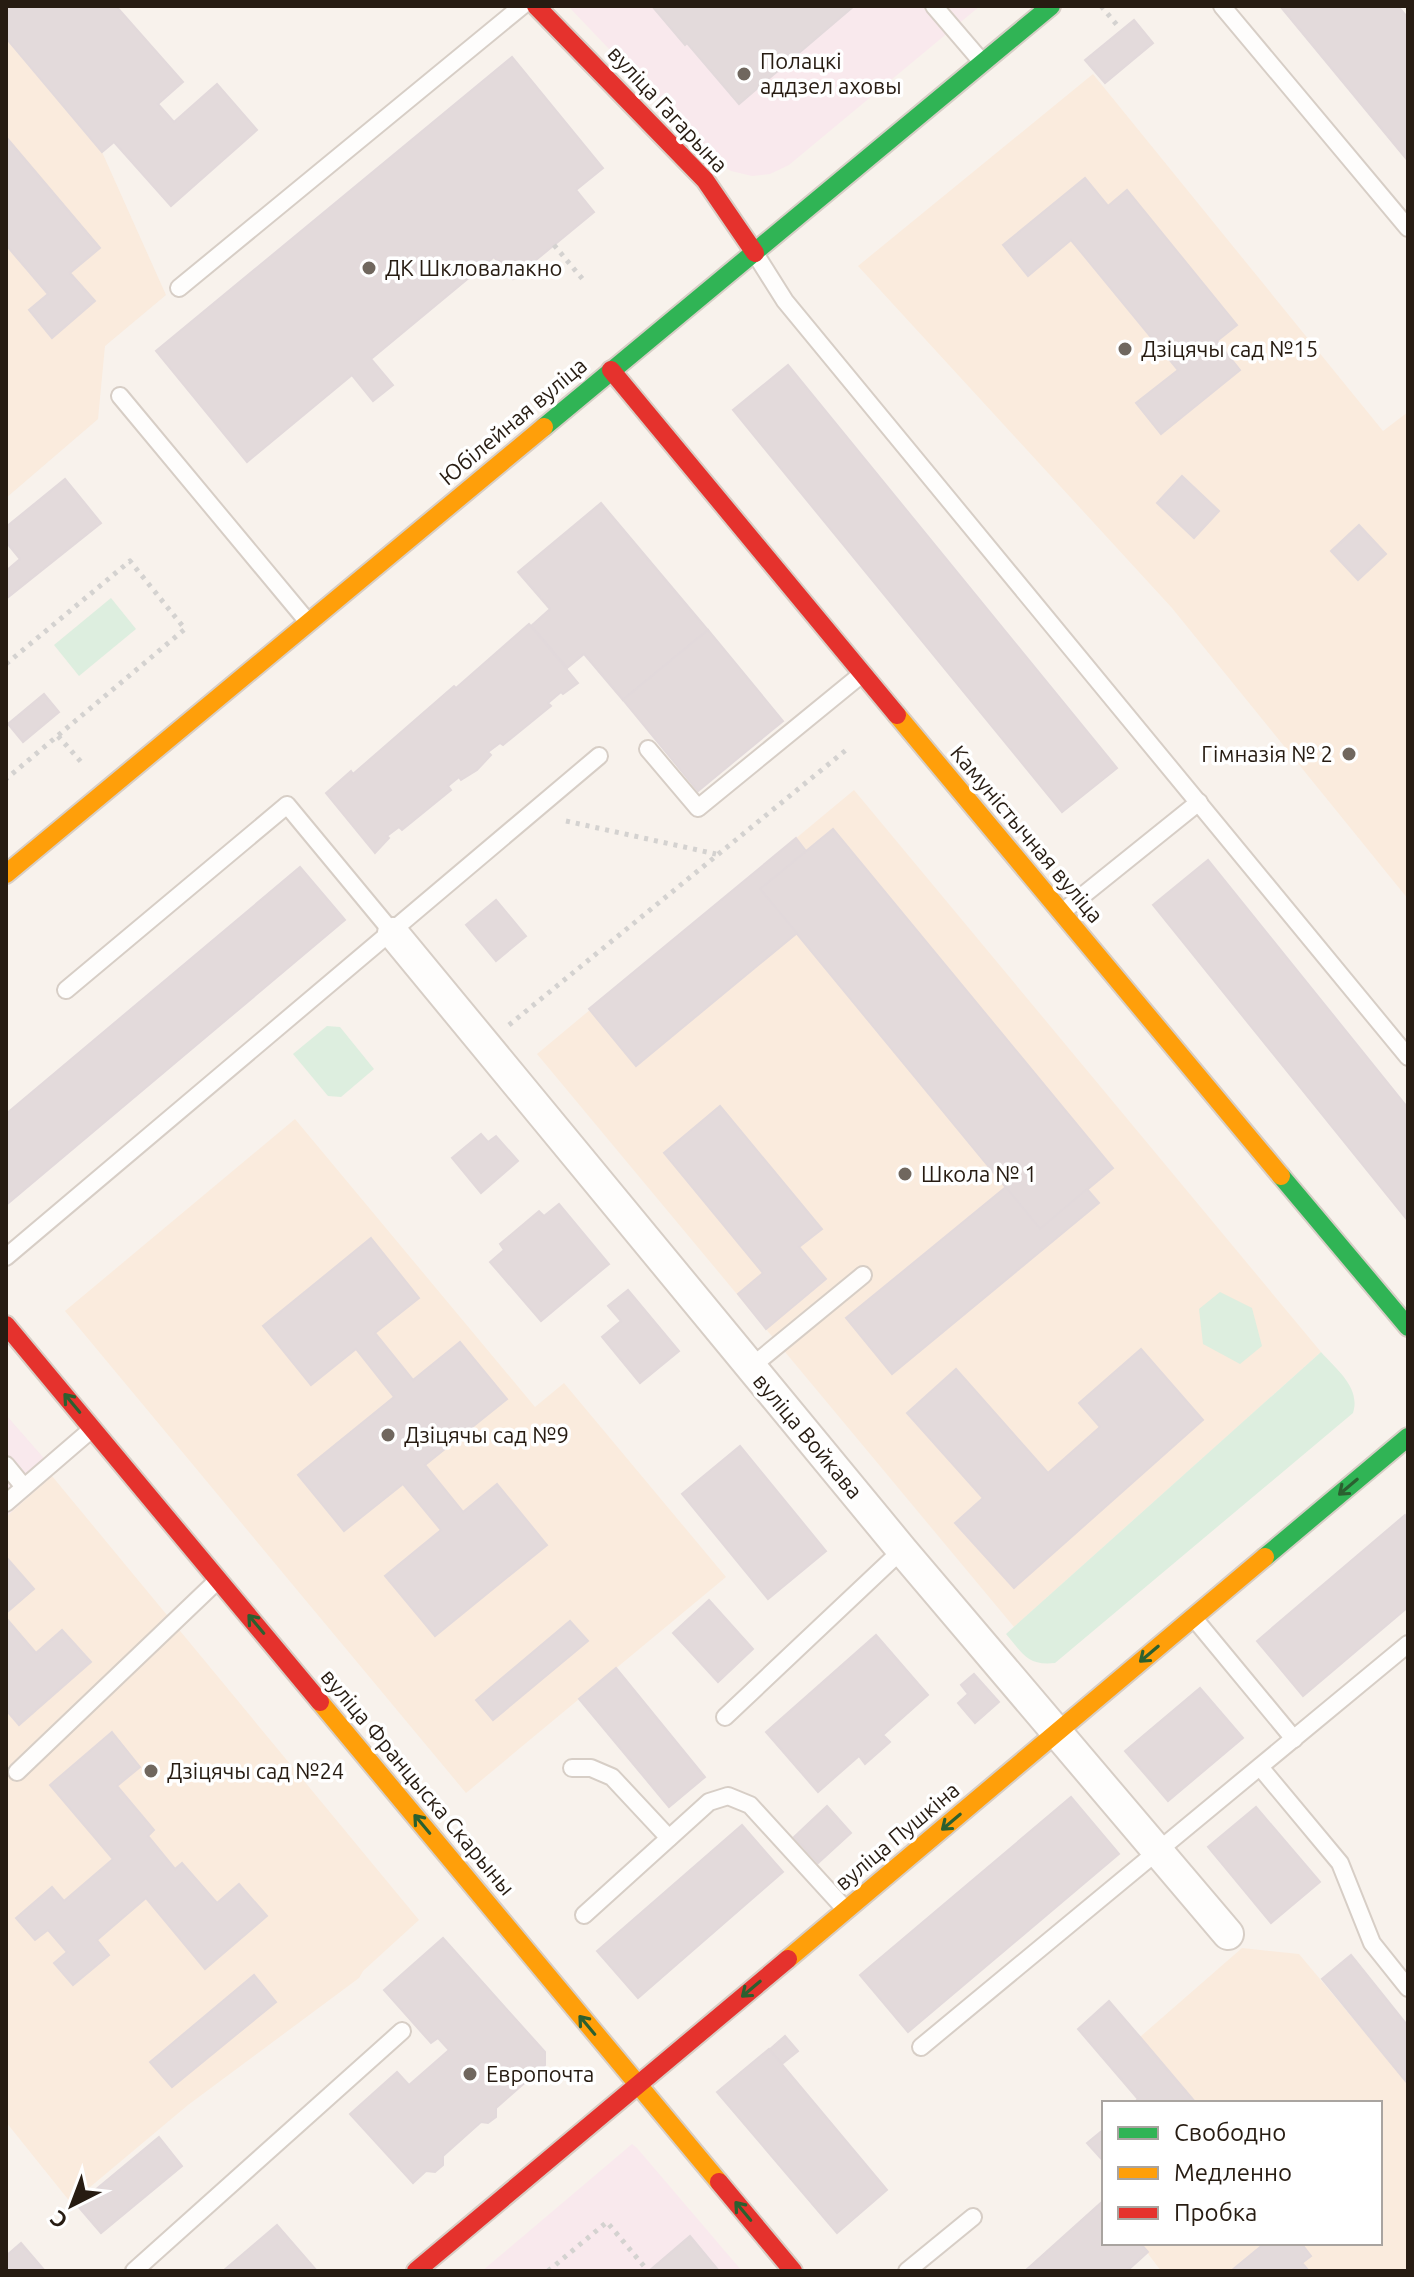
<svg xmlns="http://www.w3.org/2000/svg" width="1414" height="2277" font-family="Ubuntu,sans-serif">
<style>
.commercial{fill:#f9e9ed}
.built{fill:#faebdd}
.green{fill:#ddeedf}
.building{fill:#e3dadb;stroke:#e2d9db;stroke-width:2}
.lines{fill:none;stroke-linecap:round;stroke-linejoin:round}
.lane-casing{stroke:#d7cec6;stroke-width:20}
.street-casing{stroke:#d7cec6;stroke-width:34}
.fast-casing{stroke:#d7cec6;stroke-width:22}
.slow-casing{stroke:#d7cec6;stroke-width:22}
.jam-casing{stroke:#d7cec6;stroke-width:22}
.path{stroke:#d4d2d0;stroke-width:5;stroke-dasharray:4 6;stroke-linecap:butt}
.lane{stroke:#fefdfc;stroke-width:16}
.street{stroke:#fefdfc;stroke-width:30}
.fast{stroke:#30b455;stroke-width:18}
.slow{stroke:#ff9f0a;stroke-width:18}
.jam{stroke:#e5322d;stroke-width:18}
.oneway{stroke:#2b6030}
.poi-dot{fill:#70675e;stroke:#fff;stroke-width:3}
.labels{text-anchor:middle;stroke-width:7;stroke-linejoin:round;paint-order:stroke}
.poi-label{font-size:22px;fill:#271c12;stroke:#fff;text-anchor:start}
.street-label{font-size:22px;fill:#271c12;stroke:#fff}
</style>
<rect width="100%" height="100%" fill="#f8f2ec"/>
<g class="commercial">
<polygon points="568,6 980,6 789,165 770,174 752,176 731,171 714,159"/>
<polygon points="6,1415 56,1472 6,1517"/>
<polygon points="632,2144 637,2148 742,2271 482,2271"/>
</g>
<g class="built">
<polygon points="6,38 102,152 166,295 105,346 98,419 6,498"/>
<polygon points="1093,74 1383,431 1408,412 1408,899 1172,608 858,266"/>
<polygon points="854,790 1321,1352 1014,1627 537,1054"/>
<polygon points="295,1119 535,1407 564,1383 726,1577 466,1793 65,1311"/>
<polygon points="52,1476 419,1920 363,1971 359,1978 188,2105 71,2203 6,2122 6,1517"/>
<polygon points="1242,1948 1299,1954 1408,2084 1408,2271 1161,2271 1140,2243 1380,2243 1380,2103 1196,2103 1140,2037"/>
</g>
<g class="green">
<polygon points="111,598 136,629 79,676 54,645"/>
<polygon points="327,1026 340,1027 374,1069 341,1097 328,1096 293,1054"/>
<polygon points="1220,1292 1252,1308 1262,1346 1240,1364 1203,1344 1199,1309"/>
<path d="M1321 1352C1337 1370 1361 1388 1353 1413L1055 1663C1028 1666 1023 1654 1006 1634Z"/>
</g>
<g class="building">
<polygon points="6,6 116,6 183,82 158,104 174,122 217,84 257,130 171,206 114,142 102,152 6,38"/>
<polygon points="652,6 747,7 854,6 739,104 687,43 685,45"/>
<polygon points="1280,6 1398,6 1408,18 1408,161"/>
<polygon points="1134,20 1153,43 1105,83 1085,60"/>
<polygon points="512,57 603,168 576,190 594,212 513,279 494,257 371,359 393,385 373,401 352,375 247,462 156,351"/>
<polygon points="6,137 100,248 70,273 95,301 52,338 29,310 48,294 6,245"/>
<polygon points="1085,178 1108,206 1127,190 1237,325 1217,341 1240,370 1161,434 1136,403 1178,370 1071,240 1028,276 1003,245"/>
<polygon points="788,365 1117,768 1062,812 733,410"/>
<polygon points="1182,476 1219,511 1194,538 1157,503"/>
<polygon points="65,479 101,523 6,599 6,571 20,559 6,542 6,527"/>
<polygon points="601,503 708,630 623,700 584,654 567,668 531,626 550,609 518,572"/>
<polygon points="1359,525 1386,554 1358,580 1331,551"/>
<polygon points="529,624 578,683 563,694 561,692 548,703 551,706 503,745 500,743 488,752 491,755 477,770 461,780 459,777 448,786 451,790 402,830 399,827 387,836 389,838 375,853 326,793 351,771 353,774 454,686 456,688"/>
<polygon points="708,630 783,721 698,791 623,700"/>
<polygon points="44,694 59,712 23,742 8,724"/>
<polygon points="833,829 1113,1168 1040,1229 760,889"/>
<polygon points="796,838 806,851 760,889 797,933 636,1066 589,1009"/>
<polygon points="1208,860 1408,1108 1408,1221 1153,905"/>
<polygon points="300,867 345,920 6,1205 6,1114"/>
<polygon points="496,900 526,936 496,961 466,925"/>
<polygon points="720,1106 822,1229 799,1247 826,1279 766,1329 738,1294 763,1273 664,1153"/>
<polygon points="481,1134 488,1142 496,1136 518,1161 481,1193 452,1158"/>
<polygon points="1006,1187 1040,1229 1087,1189 1099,1203 892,1374 846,1318"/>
<polygon points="559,1204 609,1264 541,1321 490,1262 504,1250 500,1244 539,1211 544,1216"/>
<polygon points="371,1238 419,1298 375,1333 413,1380 460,1342 507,1399 425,1465 463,1512 497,1484 547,1545 435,1636 385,1576 441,1530 403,1484 344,1531 298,1475 394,1397 356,1349 311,1385 263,1326"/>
<polygon points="628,1290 679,1351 640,1383 602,1337 621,1321 608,1306"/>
<polygon points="1141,1349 1203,1420 1014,1588 955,1523 983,1498 907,1413 956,1369 1048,1473 1100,1427 1079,1403"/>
<polygon points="740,1446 826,1551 768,1599 682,1494"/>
<polygon points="1405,1515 1408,1519 1408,1607 1303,1696 1257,1641"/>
<polygon points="6,1557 34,1589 6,1613"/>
<polygon points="709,1600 753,1649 718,1682 673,1633"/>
<polygon points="6,1618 36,1653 62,1630 91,1662 19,1725 6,1710"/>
<polygon points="570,1621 588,1641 493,1720 476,1700"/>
<polygon points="876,1635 928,1695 883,1735 890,1742 865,1764 859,1756 818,1792 766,1732"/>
<polygon points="616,1668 705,1777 669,1807 579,1699"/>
<polygon points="974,1674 999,1702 975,1723 958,1703 968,1694 961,1685"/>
<polygon points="1200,1688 1243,1738 1168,1801 1125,1751"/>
<polygon points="112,1732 140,1767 117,1786 154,1830 148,1836 175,1869 182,1863 217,1903 239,1884 267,1916 205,1969 146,1898 97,1940 109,1955 73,1985 54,1963 67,1952 48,1930 35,1940 16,1918 52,1887 64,1901 113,1859 50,1785"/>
<polygon points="1071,1797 1119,1854 908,2032 860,1975"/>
<polygon points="827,1806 851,1833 818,1863 794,1837"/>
<polygon points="1256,1807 1320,1882 1271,1923 1208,1847"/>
<polygon points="742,1825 783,1872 638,1998 597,1951"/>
<polygon points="443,1938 545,2052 545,2065 496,2108 496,2117 488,2123 481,2122 443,2156 443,2165 435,2172 426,2171 413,2183 350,2114 397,2072 409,2085 449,2050 438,2038 431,2043 384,1990"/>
<polygon points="1351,1955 1408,2026 1408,2084 1322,1979"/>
<polygon points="254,1975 276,2002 172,2087 150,2062"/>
<polygon points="1109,2001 1140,2037 1196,2103 1134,2103 1138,2099 1078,2029"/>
<polygon points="785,2036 798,2051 782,2064 769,2050"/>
<polygon points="769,2049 887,2190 837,2233 717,2092"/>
<polygon points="1104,2129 1104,2162 1087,2143"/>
<polygon points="159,2137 182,2166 101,2233 77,2205"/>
<polygon points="1104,2200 1104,2243 1140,2243 1148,2252 1127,2271 1025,2271"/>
<polygon points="277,2225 317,2271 223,2271"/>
<polygon points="690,2236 719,2271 649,2271"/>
<polygon points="21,2243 45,2271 6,2271 6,2256"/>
<polygon points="1265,2243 1301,2243 1311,2256 1302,2263 1309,2271 1231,2271"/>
</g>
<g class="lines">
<g class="lane-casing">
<g id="lane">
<polyline points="934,6 982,62"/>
<polyline points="1222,6 1408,228"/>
<polyline points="756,255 785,301 1408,1057"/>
<polyline points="179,288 522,6"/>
<polyline points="120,396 308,622"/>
<polyline points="648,749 698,808 862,674"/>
<polyline points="1061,913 1199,802"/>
<polyline points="66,990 287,805 393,933"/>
<polyline points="6,1257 599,756"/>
<polyline points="751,1367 863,1275"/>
<polyline points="6,1465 24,1487"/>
<polyline points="6,1503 92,1429"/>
<polyline points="1193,1617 1294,1739"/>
<polyline points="725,1717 902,1550"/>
<polyline points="1260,1767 1340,1863 1372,1943 1408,1988"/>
<polyline points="572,1768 591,1768 612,1777 669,1838"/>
<polyline points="17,1772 218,1580"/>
<polyline points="584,1915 709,1802 728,1796 750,1805 846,1910"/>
<polyline points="921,2047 1408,1644"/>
<polyline points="134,2271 402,2031"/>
<polyline points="907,2271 973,2217"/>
</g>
</g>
<g class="street-casing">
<polyline id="street" points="393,933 902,1550 1228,1934"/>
</g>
<g class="fast-casing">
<g id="fast">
<polyline points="544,427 1051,6"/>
<polyline points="1281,1176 1408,1327"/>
<polyline points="1265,1557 1408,1437"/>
</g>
</g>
<g class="slow-casing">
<g id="slow">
<polyline points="897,715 1281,1176"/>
<polyline points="6,874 544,427"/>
<polyline points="320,1702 719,2182"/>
<polyline points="788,1959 1265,1557"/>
</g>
</g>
<g class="jam-casing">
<g id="jam">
<polyline points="536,6 705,180 755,253"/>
<polyline points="611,370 897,715"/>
<polyline points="6,1325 320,1702"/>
<polyline points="719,2182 793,2271"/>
<polyline points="416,2271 788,1959"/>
</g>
</g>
<g class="path">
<polyline points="1101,6 1117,25"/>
<polyline points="554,245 585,282"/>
<polyline points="6,664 130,561 185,629 6,779"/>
<polyline points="58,736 82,763"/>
<polyline points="566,821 716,854"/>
<polyline points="509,1025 846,750"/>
<polyline points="548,2271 607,2222 648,2271"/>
</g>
<use href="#lane" class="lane"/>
<use href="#street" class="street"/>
<use href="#fast" class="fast"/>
<use href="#slow" class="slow"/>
<use href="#jam" class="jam"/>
</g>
<defs><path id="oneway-shaft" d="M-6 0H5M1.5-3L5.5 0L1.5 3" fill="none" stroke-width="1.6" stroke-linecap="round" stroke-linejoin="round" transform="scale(2)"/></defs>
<g class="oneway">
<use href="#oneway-shaft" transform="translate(72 1403) rotate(-130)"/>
<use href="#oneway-shaft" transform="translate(1348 1487) rotate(140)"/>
<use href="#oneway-shaft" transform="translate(256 1624) rotate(-130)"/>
<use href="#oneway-shaft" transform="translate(1149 1654) rotate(140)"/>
<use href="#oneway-shaft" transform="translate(951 1822) rotate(140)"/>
<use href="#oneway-shaft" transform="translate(422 1824) rotate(-130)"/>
<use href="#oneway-shaft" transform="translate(751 1989) rotate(140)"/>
<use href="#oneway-shaft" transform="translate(587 2025) rotate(-130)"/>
<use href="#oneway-shaft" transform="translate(743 2211) rotate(-130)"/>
</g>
<g class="poi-dot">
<circle cx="744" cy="74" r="8"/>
<circle cx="369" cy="268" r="8"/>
<circle cx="1125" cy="349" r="8"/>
<circle cx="1349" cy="754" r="8"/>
<circle cx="905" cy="1174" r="8"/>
<circle cx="388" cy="1435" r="8"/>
<circle cx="151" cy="1771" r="8"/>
<circle cx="470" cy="2074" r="8"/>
</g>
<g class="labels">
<g class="poi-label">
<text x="760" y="69">Полацкі<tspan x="760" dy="25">аддзел аховы</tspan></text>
<text x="385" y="276">ДК Шкловалакно</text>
<text x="1141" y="357">Дзіцячы сад №15</text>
<text x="1333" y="762" text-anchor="end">Гімназія № 2</text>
<text x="921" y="1182">Школа № 1</text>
<text x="404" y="1443">Дзіцячы сад №9</text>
<text x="167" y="1779">Дзіцячы сад №24</text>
<text x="486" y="2082">Европочта</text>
</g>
<g class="street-label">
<text transform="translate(668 109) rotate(47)" y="8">вуліца Гагарына</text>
<text transform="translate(513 421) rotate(-40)" y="8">Юбілейная вуліца</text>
<text transform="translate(1027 834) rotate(50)" y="8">Камуністычная вуліца</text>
<text transform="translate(808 1436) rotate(50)" y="8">вуліца Войкава</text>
<text transform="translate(418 1782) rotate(50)" y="8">вуліца Францыска Скарыны</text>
<text transform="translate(897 1836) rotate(-40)" y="8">вуліца Пушкіна</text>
</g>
</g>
<rect width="1414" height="2277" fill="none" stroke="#271c12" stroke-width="16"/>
<rect x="1102" y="2101" width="280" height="144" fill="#ffffff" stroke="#a9a4a0" stroke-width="2"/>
<rect x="1118" y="2127" width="40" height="12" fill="#30b455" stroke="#a9a4a0" stroke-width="2"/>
<text x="1174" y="2141" font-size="24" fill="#271c12">Свободно</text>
<rect x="1118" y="2167" width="40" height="12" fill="#ff9f0a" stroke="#a9a4a0" stroke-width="2"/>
<text x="1174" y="2181" font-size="24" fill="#271c12">Медленно</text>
<rect x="1118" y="2207" width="40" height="12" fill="#e5322d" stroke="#a9a4a0" stroke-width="2"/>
<text x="1174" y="2221" font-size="24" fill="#271c12">Пробка</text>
<g transform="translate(72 2205) rotate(222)" stroke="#ffffff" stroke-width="6" paint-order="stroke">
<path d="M0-6L14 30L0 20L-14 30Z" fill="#271c12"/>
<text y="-12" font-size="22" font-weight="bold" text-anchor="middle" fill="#271c12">С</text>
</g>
</svg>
